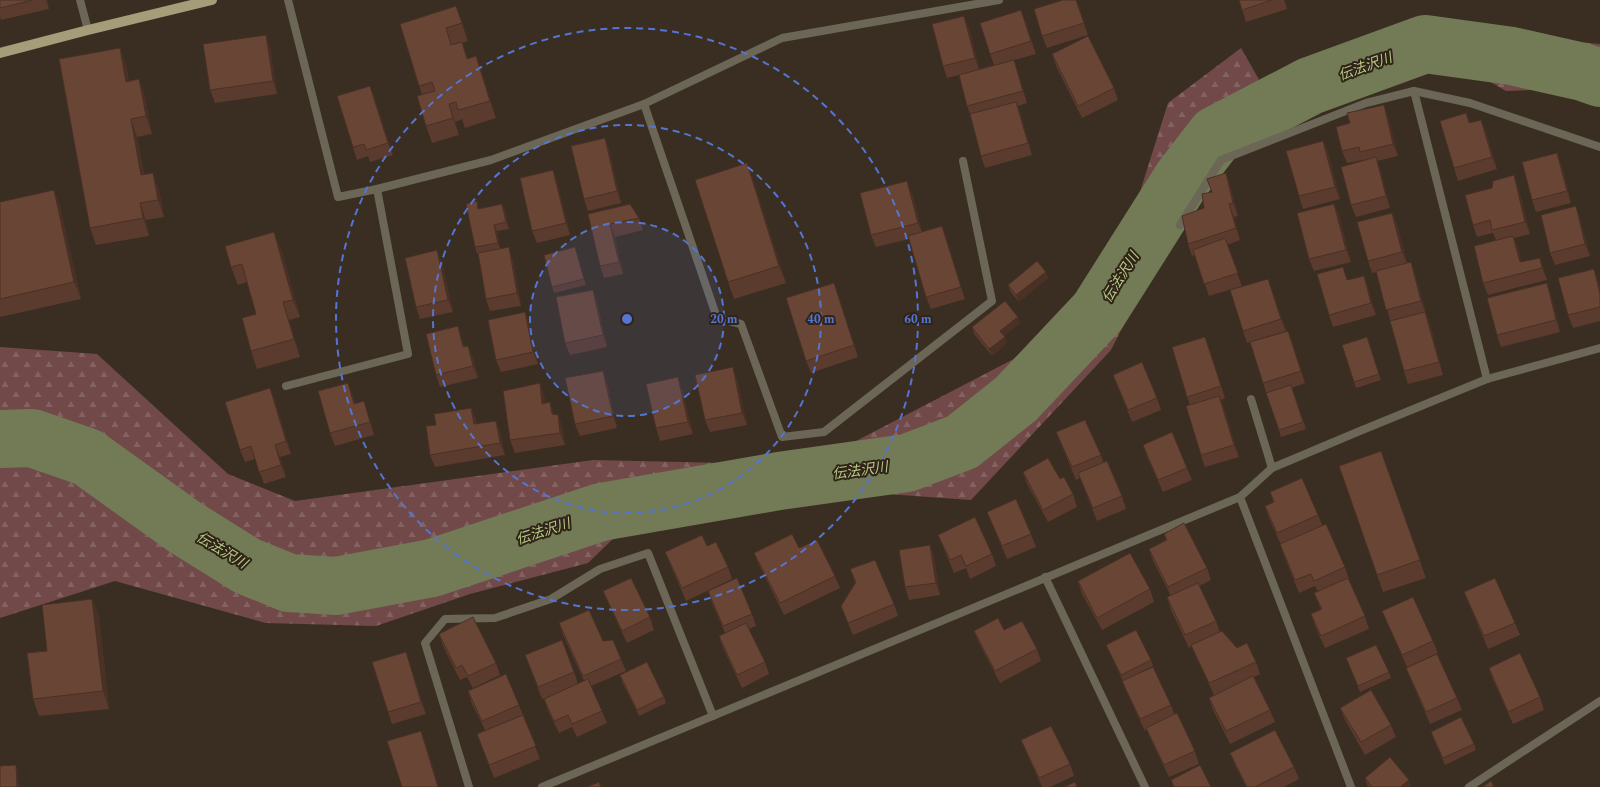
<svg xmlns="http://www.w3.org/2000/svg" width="1600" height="787" font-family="Spectral,'Noto Sans JP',serif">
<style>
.forest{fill:url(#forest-firs)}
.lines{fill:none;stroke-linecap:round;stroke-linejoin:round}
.river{stroke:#727b55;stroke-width:58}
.street{stroke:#6b6656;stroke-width:8}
.primary{stroke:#a59c7a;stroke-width:10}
.wall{fill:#5a3b2e}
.shaded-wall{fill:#4a3025}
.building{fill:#694535;stroke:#4a3025}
.ring{fill:none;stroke:#5575d3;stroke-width:2;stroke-dasharray:7 5}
.labels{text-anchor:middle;stroke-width:4;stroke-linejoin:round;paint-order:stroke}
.water-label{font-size:14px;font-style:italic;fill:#b8c888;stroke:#2f2417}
.centre{fill:#5575d3;stroke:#2f2417;stroke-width:2}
.ring-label{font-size:12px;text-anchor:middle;font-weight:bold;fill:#5575d3;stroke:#2f2417;stroke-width:4;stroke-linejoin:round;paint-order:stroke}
</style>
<defs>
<pattern id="forest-firs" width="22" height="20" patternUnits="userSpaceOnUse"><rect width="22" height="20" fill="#724949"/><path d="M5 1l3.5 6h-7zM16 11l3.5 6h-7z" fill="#856262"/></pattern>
</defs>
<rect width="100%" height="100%" fill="#392e21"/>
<g class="forest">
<polygon points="1472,32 1600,44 1600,87 1506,91 1425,44"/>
<polygon points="1241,48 1277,111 1199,176 1111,350 971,500 873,493 751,501 616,536 588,563 470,594 376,626 266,623 115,581 0,618 0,347 97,354 228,474 295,501 593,460 726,463 833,453 1048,341 1139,195 1168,103"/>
</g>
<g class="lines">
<polyline class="river" points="0,439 32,438 87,457 186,528 247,566 289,583 336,586 432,568 601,512 779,481 907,463 962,442 1016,399 1098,312 1182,179 1216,135 1310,86 1425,44 1512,56 1583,72 1600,78"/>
<g class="street">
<polyline points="80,0 88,30"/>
<polyline points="288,0 338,197 377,189 491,160 644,104 782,38 999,0"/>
<polyline points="1414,91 1487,379"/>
<polyline points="644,104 717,318 741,324 782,437 824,432 992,301 963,161"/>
<polyline points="1180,225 1221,160 1366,103 1414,91 1470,103 1600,147"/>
<polyline points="286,386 408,354 377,189"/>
<polyline points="1251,399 1272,468"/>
<polyline points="1240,497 1351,787"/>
<polyline points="1045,577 1145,787"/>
<polyline points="469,787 425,643 445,619 495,618 551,599 600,569 648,553 713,716"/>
<polyline points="542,787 1240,497 1272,468 1355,433 1487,379 1600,348"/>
<polyline points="1469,787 1600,701"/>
</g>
<polyline class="primary" points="0,53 88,30 212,0"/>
</g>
<g class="wall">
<polygon points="0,0 47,0 49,9 1,20 0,16"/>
<polygon points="1076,0 1088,35 1047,48 1042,36"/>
<polygon points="1239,0 1284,0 1287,9 1246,22"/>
<polygon points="456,6 468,41 462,43 468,59 476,56 482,74 496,118 465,128 462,119 455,122 459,135 432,143 426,126 422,94 419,86"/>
<polygon points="1026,22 1036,54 1014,60 1018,72 1027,103 1018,106 1021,114 1032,155 985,168 981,156 970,114 967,106 959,75 947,78 943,66 969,28 979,69 994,65 990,54"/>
<polygon points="270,47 277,94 215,103 210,90"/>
<polygon points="120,48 126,65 129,81 139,79 145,97 152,134 137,137 144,174 159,190 164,217 146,220 149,236 96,245 90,228"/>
<polygon points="1052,54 1114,88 1118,100 1082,118 1056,66"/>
<polygon points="370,86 393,155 370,162 368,156 357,160 353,147"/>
<polygon points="1466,113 1470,123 1481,120 1486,132 1497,169 1458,181 1454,168"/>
<polygon points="1388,117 1398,156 1377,161 1380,169 1390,208 1356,217 1351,205 1363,161 1363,160 1347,163 1342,151"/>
<polygon points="605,138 609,150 621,203 588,211 584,199"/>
<polygon points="1323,141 1328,153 1340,199 1303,209 1299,196"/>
<polygon points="747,163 753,180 786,283 734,299 728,282"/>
<polygon points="1562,166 1571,203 1536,212 1532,200"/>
<polygon points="553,170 557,182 570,235 537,243 532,231"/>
<polygon points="1226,173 1230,185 1238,216 1234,217 1240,240 1227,245 1242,286 1209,296 1195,255 1192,256 1188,244 1212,192"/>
<polygon points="1514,175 1518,187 1530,234 1514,238 1518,248 1521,262 1540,258 1544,270 1547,280 1488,295 1483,283 1496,240 1493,233 1477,237 1473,225 1492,188"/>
<polygon points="54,190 60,207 81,299 0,317 0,202"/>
<polygon points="912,193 922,232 942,226 946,238 965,299 931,309 926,297 909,239 876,247 871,235"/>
<polygon points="502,204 505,210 509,229 497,231 500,249 513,260 521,306 490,311 486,299 478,253 477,254 475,247 479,209"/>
<polygon points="1334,204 1339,216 1351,262 1314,271 1309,259"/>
<polygon points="1576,206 1580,219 1590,256 1555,265 1550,253"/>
<polygon points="1392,213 1397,225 1407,263 1411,262 1415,274 1426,313 1430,324 1443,375 1408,384 1404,371 1377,272 1372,273 1368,261"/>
<polygon points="588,214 639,218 643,230 615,237 623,274 604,278 600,266"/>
<polygon points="575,247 577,253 586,285 554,293 552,287"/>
<polygon points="281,249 300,317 289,320 300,357 257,369 251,351 256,314 247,282 238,285 231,267"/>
<polygon points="442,263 453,312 420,319 416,307"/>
<polygon points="1046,272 1048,278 1019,302 1010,291 1008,285"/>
<polygon points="1364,276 1368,288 1376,315 1333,327 1329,315 1348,280"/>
<polygon points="1268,279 1286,331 1247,343 1243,331"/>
<polygon points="1598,281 1600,289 1600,321 1573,328 1568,315"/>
<polygon points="1547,283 1551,295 1560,332 1501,347 1497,335"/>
<polygon points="593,290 597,302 607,347 570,355 565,343"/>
<polygon points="838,295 858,357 811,373 806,361"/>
<polygon points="525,312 529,324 538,364 501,372 496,360"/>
<polygon points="1020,323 1004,336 1007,343 992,356 974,334 972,327"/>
<polygon points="1288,331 1305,383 1292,388 1306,429 1281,437 1263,383"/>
<polygon points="1367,337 1381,380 1356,388 1354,382"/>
<polygon points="462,339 464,346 468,346 473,358 478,378 440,387 436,375"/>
<polygon points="1210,350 1225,398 1221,400 1239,457 1205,467 1201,455 1190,405 1187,397"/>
<polygon points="1113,375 1157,398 1161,410 1132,422"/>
<polygon points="737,379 747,425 710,432 705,420"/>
<polygon points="540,383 544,396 545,403 554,414 558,415 562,427 565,445 515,453 510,440"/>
<polygon points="607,383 617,428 580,436 575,424"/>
<polygon points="270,388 275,401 291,454 280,457 286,477 264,484 255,459 245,462 240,450"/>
<polygon points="682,389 693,434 660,441 656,428"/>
<polygon points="353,395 355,404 368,414 374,435 335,446 330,433"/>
<polygon points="471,408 476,420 477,424 496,421 500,433 505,455 435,467 430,455 436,425"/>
<polygon points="1056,432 1101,455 1103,462 1122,496 1126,509 1097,521 1080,478 1076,480"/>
<polygon points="1143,445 1187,468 1192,480 1163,492 1147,457"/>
<polygon points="1381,451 1426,578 1383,592 1377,575"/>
<polygon points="1023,472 1060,479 1073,494 1077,507 1048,522 1027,484"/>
<polygon points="1270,492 1318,515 1322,525 1345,567 1349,579 1349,580 1365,616 1369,629 1325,648 1315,626 1311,614 1321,610 1314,593 1318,592 1315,586 1299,593 1284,556 1280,544 1280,543 1269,518 1265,506 1273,502"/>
<polygon points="987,512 1031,534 1036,547 1007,559 992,524"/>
<polygon points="1164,534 1207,568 1211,580 1199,586 1216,621 1220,632 1237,648 1256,662 1260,674 1254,677 1270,710 1275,722 1230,744 1213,710 1209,698 1214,695 1196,657 1192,646 1189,648 1171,610 1167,597 1171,596 1153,561 1149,549 1166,540"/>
<polygon points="938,535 992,554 996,566 970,579 966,568 954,573 943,547"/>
<polygon points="930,545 934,557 940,595 909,600 905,587"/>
<polygon points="707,546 728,567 732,579 686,601 670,564 665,552"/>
<polygon points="799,548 835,576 840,588 784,615 759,565 754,553"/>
<polygon points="850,569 894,604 898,616 853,635 841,606 855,583"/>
<polygon points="1078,581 1150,589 1154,602 1102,630 1082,594"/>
<polygon points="603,591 650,617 654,630 627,643 608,603"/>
<polygon points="708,591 752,614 756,626 749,629 765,662 769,674 742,688 723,648 719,636 725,633 712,603"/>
<polygon points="1464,592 1515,623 1520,635 1488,649 1469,604"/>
<polygon points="92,599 99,616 109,709 39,716 33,699 47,651"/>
<polygon points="1382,611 1433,641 1438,653 1407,667 1387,623"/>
<polygon points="559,623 603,641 621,659 626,671 591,686 602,711 607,723 577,737 572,727 559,733 548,711 544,699 556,694 542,699 525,655 574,672 578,684 584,681 563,635"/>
<polygon points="974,631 1037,649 1041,661 1000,683 979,643"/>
<polygon points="439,634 496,663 500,675 473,688 467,677 460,680 443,646"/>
<polygon points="1106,645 1151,660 1153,666 1139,673 1171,705 1174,714 1195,751 1199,764 1169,777 1151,740 1147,730 1145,731 1127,693 1122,681 1123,681 1109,651"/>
<polygon points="406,652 410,664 426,714 392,724 388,712"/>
<polygon points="1346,658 1389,672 1391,678 1360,692"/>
<polygon points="1406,668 1457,698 1462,710 1430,724 1411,680"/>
<polygon points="1489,668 1540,697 1544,710 1513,724 1493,680"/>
<polygon points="620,675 664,697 666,703 639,716 622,682"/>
<polygon points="468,691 519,705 540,759 494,778 477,734 485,730 472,704"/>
<polygon points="1340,708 1391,725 1396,737 1365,755 1345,720"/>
<polygon points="1431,732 1474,744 1476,750 1445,765 1433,738"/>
<polygon points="1021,740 1070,764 1074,776 1050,787 1042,787 1026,752"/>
<polygon points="1230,753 1294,767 1299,779 1284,787 1246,787 1235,765"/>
<polygon points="1365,778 1411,786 1410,787 1369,787 1367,785"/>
</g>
<g class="shaded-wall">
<polygon points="46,0 47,0 49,9"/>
<polygon points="1076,0 1080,8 1088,35 1084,23"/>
<polygon points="456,6 463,23 468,41 462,23"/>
<polygon points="1021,10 1026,22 1036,54 1031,41"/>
<polygon points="964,16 969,28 979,70 975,58"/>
<polygon points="266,35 270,47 277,94 273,81"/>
<polygon points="120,48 126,65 132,99 126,82"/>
<polygon points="476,56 482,74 496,118 490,101"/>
<polygon points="1014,60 1018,72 1027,103 1023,91"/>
<polygon points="139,79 145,97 152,134 146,116"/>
<polygon points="370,86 375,98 393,155 388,143"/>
<polygon points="1016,102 1021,114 1032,155 1028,143"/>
<polygon points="449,104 455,122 459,135 453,118"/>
<polygon points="1384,105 1388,117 1398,156 1393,144"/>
<polygon points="131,119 137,137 147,192 141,175"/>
<polygon points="1481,120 1486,132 1497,169 1492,157"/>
<polygon points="605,138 609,150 621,203 617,191"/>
<polygon points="1323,141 1328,153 1340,199 1335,187"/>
<polygon points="1557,153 1562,166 1571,203 1567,191"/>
<polygon points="1376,157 1380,169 1390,208 1386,196"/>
<polygon points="747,163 753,180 786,283 779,266"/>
<polygon points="553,170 557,182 570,235 566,223"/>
<polygon points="153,173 159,190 164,217 158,200"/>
<polygon points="1226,173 1230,185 1238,216 1233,203"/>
<polygon points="1514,175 1518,187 1530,234 1525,222"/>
<polygon points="907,181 912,193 923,235 918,223"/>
<polygon points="54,190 60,207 81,299 74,282"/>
<polygon points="140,203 146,220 149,236 143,218"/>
<polygon points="502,204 505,210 509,229 506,222"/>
<polygon points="1229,204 1234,217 1240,240 1236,228"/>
<polygon points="1334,204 1339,216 1351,262 1346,250"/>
<polygon points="1576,206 1580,219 1590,256 1585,244"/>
<polygon points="1392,213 1397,225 1407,264 1402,252"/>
<polygon points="610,224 615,237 623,274 619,262"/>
<polygon points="494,225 497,231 500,249 498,243"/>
<polygon points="942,226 946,238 965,299 961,287"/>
<polygon points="274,232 281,249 300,317 293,300"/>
<polygon points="1513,236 1518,248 1525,275 1520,262"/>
<polygon points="509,247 513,260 521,306 517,293"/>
<polygon points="575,247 577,253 586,285 584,279"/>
<polygon points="437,250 442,263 453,312 448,300"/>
<polygon points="1540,258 1544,270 1547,280 1542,268"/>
<polygon points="1411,262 1415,274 1426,313 1430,324 1443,375 1439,362 1425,312 1421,301"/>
<polygon points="1594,269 1600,289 1600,294"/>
<polygon points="1046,272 1048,278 1019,302 1016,295"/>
<polygon points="1364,276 1368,288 1376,315 1371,303"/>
<polygon points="1268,279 1273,291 1286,331 1281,319"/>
<polygon points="1547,283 1551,295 1560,332 1556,320"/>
<polygon points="593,290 597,302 607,347 603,335"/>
<polygon points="283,302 289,320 300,357 294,339"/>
<polygon points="525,312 529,324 538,364 533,352"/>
<polygon points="1018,317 1020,323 1003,337 1000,331"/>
<polygon points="458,326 462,339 467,359 463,347"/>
<polygon points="1288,331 1293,343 1305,383 1301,371"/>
<polygon points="1005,337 1007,343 992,356 989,349"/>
<polygon points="1205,337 1210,350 1225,398 1221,386"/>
<polygon points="468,346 473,358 478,378 473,366"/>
<polygon points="733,367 737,379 747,425 742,413"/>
<polygon points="603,371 607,383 617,428 613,416"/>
<polygon points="678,377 682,389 693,434 688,422"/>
<polygon points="348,383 353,395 359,416 354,404"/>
<polygon points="540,383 544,396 547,416 542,404"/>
<polygon points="270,388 275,401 291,454 286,441"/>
<polygon points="1219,396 1224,408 1239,457 1234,445"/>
<polygon points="550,402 554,414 552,414"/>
<polygon points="471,408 476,420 479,436 474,424"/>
<polygon points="558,415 562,427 565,445 560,433"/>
<polygon points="496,421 500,433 505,455 500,443"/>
<polygon points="275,445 280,457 286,477 281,465"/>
<polygon points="930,545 934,557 940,595 936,583"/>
<polygon points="92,599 99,616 109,709 103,691"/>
<polygon points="406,652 410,664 426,714 421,702"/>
<polygon points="421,731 426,743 439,787 438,787"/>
<polygon points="16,765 18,771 19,787 17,787"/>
<polygon points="1409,780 1411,786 1410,787 1400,787"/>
</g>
<g class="building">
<polygon points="0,0 33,0 0,8"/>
<polygon points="1063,0 1076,0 1084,23 1042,36 1034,9"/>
<polygon points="1239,0 1272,0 1242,10"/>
<polygon points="456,6 462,23 446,28 451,45 462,42 467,59 476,56 490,101 458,110 456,102 449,104 453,118 426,126 417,96 435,91 432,82 419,86 400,24"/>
<polygon points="1021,10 1031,41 990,54 980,23"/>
<polygon points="964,16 975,58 943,66 932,24"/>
<polygon points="266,35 273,81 210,90 203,44"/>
<polygon points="1088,36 1114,88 1078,106 1052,54"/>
<polygon points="120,48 126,82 139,79 146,116 131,119 141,175 153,173 158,200 140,203 143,218 90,228 59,59"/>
<polygon points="1014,60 1023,91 967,106 959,75"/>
<polygon points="370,86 388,143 366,150 364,144 353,147 337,96"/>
<polygon points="1016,102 1028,143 981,156 970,114"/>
<polygon points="1384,105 1393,144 1360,152 1359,147 1342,151 1336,127 1350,123 1347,113"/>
<polygon points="1466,113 1469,123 1481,120 1492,157 1454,168 1440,121"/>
<polygon points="605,138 617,191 584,199 571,146"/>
<polygon points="1323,141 1335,187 1299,196 1286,151"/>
<polygon points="1557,153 1567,191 1532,200 1522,162"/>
<polygon points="1376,157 1386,196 1351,205 1341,167"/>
<polygon points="747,163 779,266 728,282 695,180"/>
<polygon points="553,170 566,223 532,231 520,178"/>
<polygon points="1226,173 1233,203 1229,204 1236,228 1188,244 1182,216 1204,208 1202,194 1212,192 1207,179"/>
<polygon points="1514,175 1525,222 1492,230 1490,220 1473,225 1465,195 1492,188 1493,181"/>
<polygon points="907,181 918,223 871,235 860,193"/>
<polygon points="54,190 74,282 0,299 0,202"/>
<polygon points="477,201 478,209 502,204 506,222 494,225 498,243 475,247 466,204"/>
<polygon points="630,204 639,218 610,224 619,262 600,266 588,214"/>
<polygon points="1334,204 1346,250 1309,259 1297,213"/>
<polygon points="1576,206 1585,244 1550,253 1541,215"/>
<polygon points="1392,213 1402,252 1368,261 1357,222"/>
<polygon points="942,226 961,287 926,297 908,236"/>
<polygon points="274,232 293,300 283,302 294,339 251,351 242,318 256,314 242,264 231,267 225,246"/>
<polygon points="1513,236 1520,262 1540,258 1542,268 1483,283 1474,246"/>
<polygon points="1225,238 1238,273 1204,284 1193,250"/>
<polygon points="509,247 517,293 486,299 478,253"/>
<polygon points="575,247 584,279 552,287 544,255"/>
<polygon points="437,250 448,300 416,307 405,258"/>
<polygon points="1037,261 1046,272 1016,295 1008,285"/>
<polygon points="1411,262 1421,301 1386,310 1376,271"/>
<polygon points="1343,267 1347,280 1364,276 1371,303 1329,315 1317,274"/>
<polygon points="1594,269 1600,294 1600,307 1568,315 1558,278"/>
<polygon points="1268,279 1281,319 1243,331 1230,290"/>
<polygon points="834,283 854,345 806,361 786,298"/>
<polygon points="1547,283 1556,320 1497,335 1487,298"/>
<polygon points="593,290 603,335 565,343 556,297"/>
<polygon points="1005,301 1018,317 1000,331 1005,337 989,349 972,327"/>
<polygon points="525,312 533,352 496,360 488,320"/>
<polygon points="1425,312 1439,362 1404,371 1390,321"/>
<polygon points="458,326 463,347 468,346 473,366 436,375 426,334"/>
<polygon points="1288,331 1301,371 1263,383 1250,342"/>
<polygon points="1205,337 1221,386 1187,397 1172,347"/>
<polygon points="1367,337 1379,374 1354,382 1342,345"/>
<polygon points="1142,362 1157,398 1128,410 1113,375"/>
<polygon points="733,367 742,413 705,420 695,375"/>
<polygon points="603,371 613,416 575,424 565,378"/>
<polygon points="678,377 688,422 656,428 646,384"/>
<polygon points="348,383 354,404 364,401 370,422 330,433 318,391"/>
<polygon points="540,383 542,404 550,402 552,414 558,415 560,433 510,440 503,391"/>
<polygon points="1291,385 1303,422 1279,430 1266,393"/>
<polygon points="270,388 286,441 275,445 281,465 259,472 251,446 240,450 225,402"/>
<polygon points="1219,396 1234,445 1201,455 1186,406"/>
<polygon points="471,408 474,424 496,421 500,443 430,455 426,426 436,425 434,414"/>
<polygon points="1085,420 1101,455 1072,467 1056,432"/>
<polygon points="1172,432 1187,468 1158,480 1143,445"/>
<polygon points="1381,451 1420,560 1377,575 1339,466"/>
<polygon points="1048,458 1060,479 1064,477 1073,494 1043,510 1023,472"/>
<polygon points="1107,461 1122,496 1093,508 1078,473"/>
<polygon points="1302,478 1318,515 1277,533 1265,506 1274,502 1270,492"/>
<polygon points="1016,499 1031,534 1002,546 987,512"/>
<polygon points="975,517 992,554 966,566 961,555 950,560 938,535"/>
<polygon points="1184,523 1207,568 1168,587 1149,549 1167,540 1164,534"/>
<polygon points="1326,524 1345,567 1314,581 1311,574 1295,580 1280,544"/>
<polygon points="792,534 799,548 817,540 835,576 780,603 754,553"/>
<polygon points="702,535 707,546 716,542 728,567 682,588 665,552"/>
<polygon points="930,545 936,583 905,587 899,550"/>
<polygon points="1130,553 1150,589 1097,618 1078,581"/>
<polygon points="875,560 894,604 848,623 841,606 856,582 850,569"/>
<polygon points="631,578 650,617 622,631 603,591"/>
<polygon points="737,578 752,614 723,626 708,591"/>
<polygon points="1348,578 1365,616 1321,636 1311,614 1322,609 1314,593"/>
<polygon points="1495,578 1515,623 1484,636 1464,592"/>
<polygon points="1198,583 1216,621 1185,635 1167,597"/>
<polygon points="1413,597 1433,641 1402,655 1382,611"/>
<polygon points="92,599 103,691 33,699 27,653 47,651 42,605"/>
<polygon points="589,610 603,641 613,640 621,659 583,676 559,623"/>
<polygon points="473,617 496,663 468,676 462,665 456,668 439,634"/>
<polygon points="998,618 1004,630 1022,621 1037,649 995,671 974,631"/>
<polygon points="746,623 765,662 737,675 719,636"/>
<polygon points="1136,630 1151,660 1121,675 1106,645"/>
<polygon points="1222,631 1237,648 1247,643 1256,662 1209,683 1191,645"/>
<polygon points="562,640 574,672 538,687 525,655"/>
<polygon points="1376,645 1389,672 1358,686 1346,658"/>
<polygon points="406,652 421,702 388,712 372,662"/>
<polygon points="1520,653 1540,697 1508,712 1489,668"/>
<polygon points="1437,654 1457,698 1426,712 1406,668"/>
<polygon points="647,662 664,697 637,710 620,675"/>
<polygon points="1153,667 1171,705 1140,719 1122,681"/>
<polygon points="506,674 519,705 482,721 468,691"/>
<polygon points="1253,676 1270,710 1226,731 1209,698"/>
<polygon points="588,679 602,711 572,724 568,715 554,721 544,699"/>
<polygon points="1371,690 1391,725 1361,742 1340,708"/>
<polygon points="1177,713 1195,751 1164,765 1146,728"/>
<polygon points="523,715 536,746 489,765 477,734"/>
<polygon points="1461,717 1474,744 1443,758 1431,732"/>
<polygon points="1051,726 1070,764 1039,778 1021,740"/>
<polygon points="1275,730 1294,767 1255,787 1247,787 1230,753"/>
<polygon points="421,731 438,787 402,787 387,741"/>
<polygon points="1390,757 1409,780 1400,787 1372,787 1365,778"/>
<polygon points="16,765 17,787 0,787 0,766"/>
<polygon points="1200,765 1211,787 1174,787 1171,780"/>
<polygon points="1491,781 1494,787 1483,787"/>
<polygon points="599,782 601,787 587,787"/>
<polygon points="1075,782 1077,787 1064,787"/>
</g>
<circle cx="627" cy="319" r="97" fill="#5575d3" fill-opacity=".12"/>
<g class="ring">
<circle cx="627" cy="319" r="97"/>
<circle cx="627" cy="319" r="194"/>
<circle cx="627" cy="319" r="291"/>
</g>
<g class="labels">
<g class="water-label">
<text transform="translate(1365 66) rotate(-20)" y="5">伝法沢川</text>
<text transform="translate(1120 277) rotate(-58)" y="5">伝法沢川</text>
<text transform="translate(860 470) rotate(-8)" y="5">伝法沢川</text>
<text transform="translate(543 531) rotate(-18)" y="5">伝法沢川</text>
<text transform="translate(222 550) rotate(31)" y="5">伝法沢川</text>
</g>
</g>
<circle cx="627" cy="319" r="6" class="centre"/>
<g class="ring-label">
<text x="724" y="323">20 m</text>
<text x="821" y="323">40 m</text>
<text x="918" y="323">60 m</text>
</g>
</svg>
